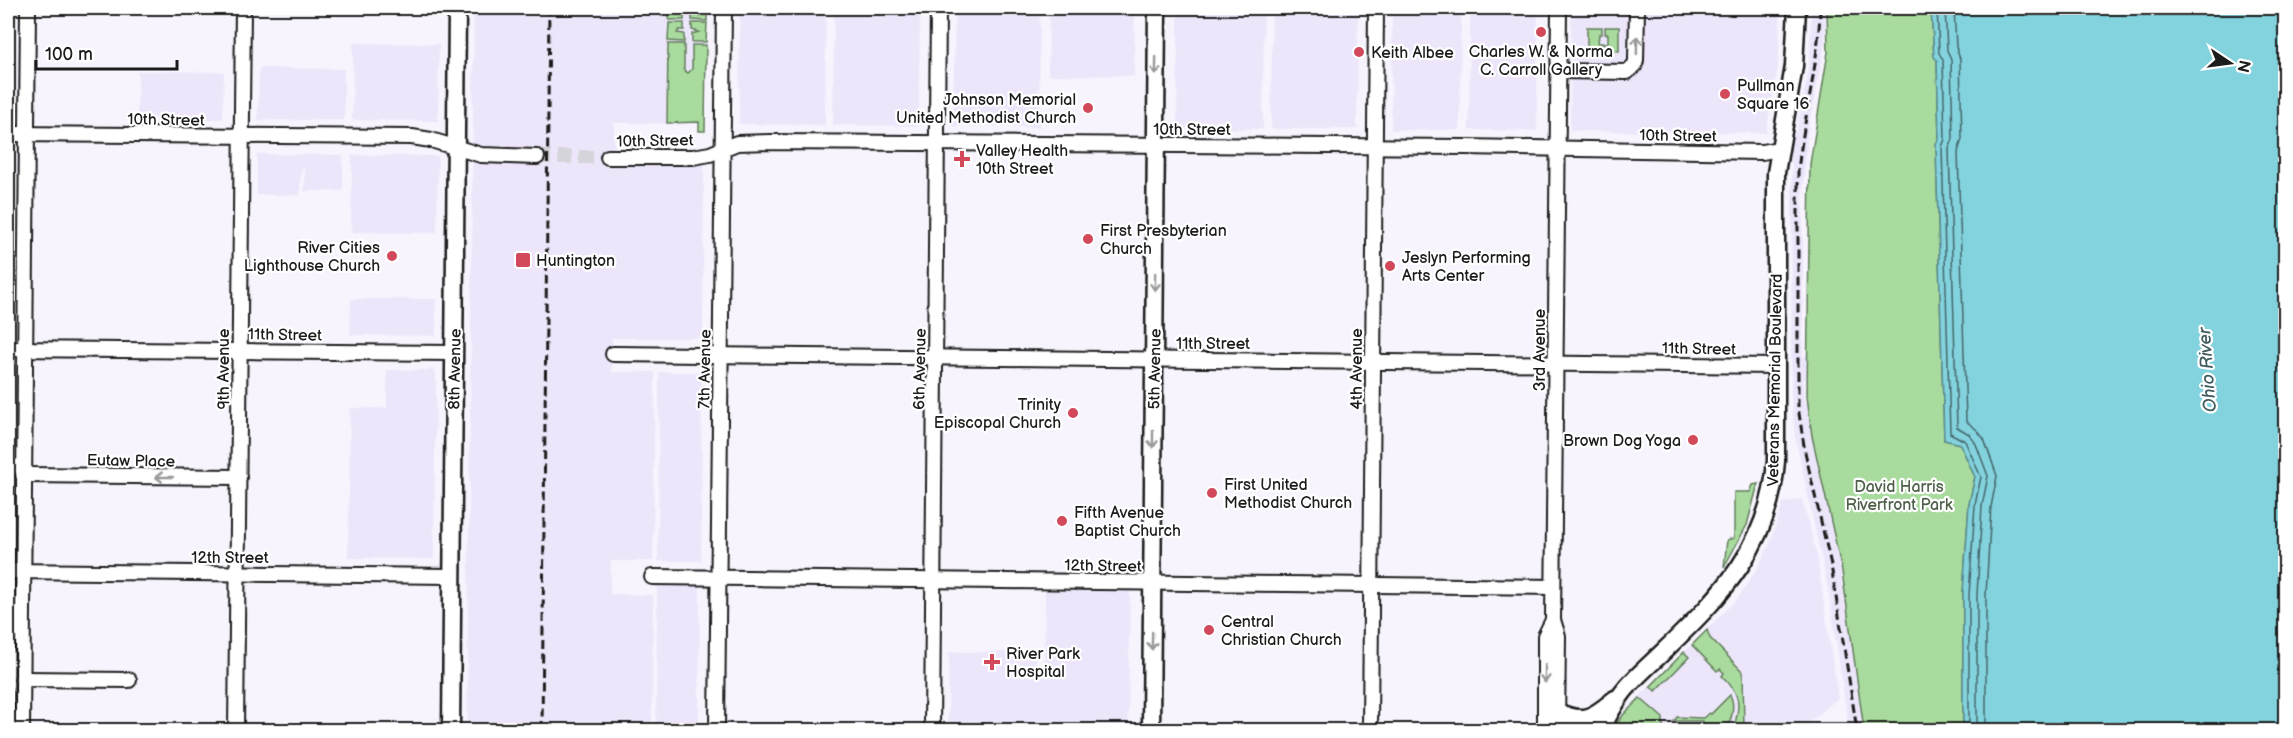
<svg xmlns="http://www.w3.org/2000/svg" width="2293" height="738" font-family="'Balsamiq Sans',sans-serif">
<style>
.built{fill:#ede6fb}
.green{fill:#a8db9d;stroke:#627c5c;stroke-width:1.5}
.water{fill:#83d3de;stroke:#5a8a90;stroke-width:1.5}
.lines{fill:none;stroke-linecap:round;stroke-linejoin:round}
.shore{stroke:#45656a;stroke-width:1.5}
.minor-tunnel{stroke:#d6d4db;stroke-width:14;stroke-dasharray:14 7;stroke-linecap:butt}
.minor-casing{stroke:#1c1c1c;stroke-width:18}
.major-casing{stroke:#1c1c1c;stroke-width:21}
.minor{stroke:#fff;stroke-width:14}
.major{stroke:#fff;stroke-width:16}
.rail{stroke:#1c1c1c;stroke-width:3;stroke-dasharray:9 4.5;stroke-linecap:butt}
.oneway{stroke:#999}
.poi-dot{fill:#d1495b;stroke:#fff;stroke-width:2}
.labels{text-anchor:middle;stroke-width:4.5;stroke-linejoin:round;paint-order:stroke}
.poi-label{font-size:16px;fill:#1c1c1c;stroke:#fff;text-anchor:start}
.street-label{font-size:16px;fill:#1c1c1c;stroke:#fff}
.park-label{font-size:16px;fill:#4d5f49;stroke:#fff}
.water-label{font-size:18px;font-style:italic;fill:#405c60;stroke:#fff}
</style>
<rect width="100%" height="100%" fill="#f7f4fd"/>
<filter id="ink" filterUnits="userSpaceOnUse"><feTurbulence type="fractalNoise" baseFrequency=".0167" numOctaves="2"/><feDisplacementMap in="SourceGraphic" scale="12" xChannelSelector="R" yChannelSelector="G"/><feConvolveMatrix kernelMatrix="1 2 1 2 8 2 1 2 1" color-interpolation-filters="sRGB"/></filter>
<g filter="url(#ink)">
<g class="built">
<polygon points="474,8 706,8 705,124 614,123 614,157 704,158 703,338 612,338 612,372 655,372 653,561 611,561 610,594 653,595 652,730 467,730"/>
<polygon points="740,8 826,8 825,125 739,124"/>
<polygon points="834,8 920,8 919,126 833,125"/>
<polygon points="955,8 1040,8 1039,127 953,126"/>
<polygon points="1049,8 1135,8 1134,76 1048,75"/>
<polygon points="1178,8 1264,8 1263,129 1177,128"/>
<polygon points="1272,8 1358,8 1357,129 1271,129"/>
<polygon points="1392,8 1461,8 1460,130 1391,130"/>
<polygon points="1470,8 1538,8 1537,131 1469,130"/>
<polygon points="1571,8 1781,8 1778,66 1766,133 1570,131"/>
<polygon points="1811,8 1826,8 1825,44 1808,129 1803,191 1803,356 1818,356 1817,372 1803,380 1804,401 1808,401 1812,434 1843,573 1864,730 1849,730 1829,594 1795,437 1791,394 1792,163 1786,159 1789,137 1796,132 1806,83 1810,55"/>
<polygon points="353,43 439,44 438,121 352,120"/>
<polygon points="259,68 344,69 344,120 258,120"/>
<polygon points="138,71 224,72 223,119 137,119"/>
<polygon points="257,154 343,155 343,191 304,191 305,170 301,169 300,195 257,195"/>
<polygon points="352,155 438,156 437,233 351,232"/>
<polygon points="351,299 436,299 436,336 350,335"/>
<polygon points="387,370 436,370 434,559 348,558 350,408 387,408"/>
<polygon points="659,372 702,372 701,561 658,561"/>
<polygon points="1802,499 1817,555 1838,698 1800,730 1610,730 1638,698 1738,598 1758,567 1769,546 1783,503"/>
<polygon points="657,584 700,585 699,730 656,730"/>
<polygon points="1045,588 1130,590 1128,730 948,730 949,652 1036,652 1036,671 1044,671"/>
</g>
<g class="green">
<rect x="669" y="8" width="15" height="12"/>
<polygon points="693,8 707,8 707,21 692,20"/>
<polygon points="1827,8 1931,8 1934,56 1937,60 1939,139 1936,144 1944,440 1960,444 1975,477 1969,504 1963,594 1963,730 1864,730 1842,571 1812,436 1807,396 1810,164 1828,52"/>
<polygon points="669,23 684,23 684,30 679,30 677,33 684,34 684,42 668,41"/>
<polygon points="692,23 707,23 706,42 692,42 692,34 699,32 692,30"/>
<polygon points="1587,27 1602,27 1602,34 1599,34 1598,43 1602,43 1602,50 1587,50"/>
<polygon points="1605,27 1619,27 1619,51 1604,50 1604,43 1608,43 1608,34 1605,34"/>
<polygon points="668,44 684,44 684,70 688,73 692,69 692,45 706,45 705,131 699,131 699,122 667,123"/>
<polygon points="1758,484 1747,525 1724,567 1727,540 1734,538 1734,492 1750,492 1753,485"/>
<path d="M1707 630 1710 638 1743 672 1744 730H1733C1741 705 1741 694 1722 676L1724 673 1720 669 1717 671 1692 645Z"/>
<polygon points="1684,652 1689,657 1656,691 1650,687"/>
<path d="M1730 695C1736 706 1731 719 1727 730H1703V721H1674L1677 717 1703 718 1709 713 1711 714Z"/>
<polygon points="1640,698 1663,718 1663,728 1666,728 1666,730 1612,730 1624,714"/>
</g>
<polygon class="water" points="1931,8 2285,8 2285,730 1963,730 1963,594 1969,504 1975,477 1960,444 1944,440 1936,144 1939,139 1937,60 1934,57"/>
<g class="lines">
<g class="shore">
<polyline points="1937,8 1939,53 1943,60 1945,139 1942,147 1950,433 1965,441 1981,477 1975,505 1969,595 1969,730"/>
<polyline points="1945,8 1947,50 1951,60 1953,139 1949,149 1957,427 1969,434 1976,444 1988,476 1982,506 1977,595 1977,730"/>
<polyline points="1954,8 1956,47 1960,59 1962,139 1958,152 1966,421 1976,429 1984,439 1997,476 1991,507 1986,595 1986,730"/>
</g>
<polyline class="minor-tunnel" points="537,157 608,157"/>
<g class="minor-casing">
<g id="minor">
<polyline points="1558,71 1627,72 1635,65 1636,60 1637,8"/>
<polyline points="8,134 412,137 431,140 481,155 537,157"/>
<polyline points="608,157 693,157 710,154 737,143 770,142 1465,147 1762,152 1779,149"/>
<polyline points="8,349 454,353"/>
<polyline points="613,354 1777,366"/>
<polyline points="8,466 24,467"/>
<polyline points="23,475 239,477"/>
<polyline points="8,571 452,576"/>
<polyline points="652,577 1553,587"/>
<polyline points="22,679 129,680"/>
<polyline points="22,730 28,8"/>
<polyline points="236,730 243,8"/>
<polyline points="717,730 724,8"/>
<polyline points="932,730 938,8"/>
<polyline points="1370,730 1376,8"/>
<polyline points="1545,730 1545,636 1553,620"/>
<polyline points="1557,730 1558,636 1553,620 1559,8"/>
</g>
</g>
<g class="major-casing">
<g id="major">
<path d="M1558 712C1585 725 1594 716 1615 699"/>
<polyline points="451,730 457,8"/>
<polyline points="1151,730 1157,8"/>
<path d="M1600 730C1607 719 1613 706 1621 695 1633 678 1651 664 1666 649 1723 594 1770 545 1776 461V173L1794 66 1797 8"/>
</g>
</g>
<use href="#minor" class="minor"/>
<use href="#major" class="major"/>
<g class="rail">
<path d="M1820 8C1819 63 1804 116 1798 171V407L1805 452 1831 565 1857 730"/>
<polyline points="542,730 549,8"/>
</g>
</g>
<defs><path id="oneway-shaft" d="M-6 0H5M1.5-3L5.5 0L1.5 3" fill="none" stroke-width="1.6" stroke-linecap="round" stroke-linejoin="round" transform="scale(1.5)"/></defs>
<g class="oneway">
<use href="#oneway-shaft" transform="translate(1637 45) rotate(-89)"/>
<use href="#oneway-shaft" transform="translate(1156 66) rotate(91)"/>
<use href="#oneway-shaft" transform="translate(1155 282) rotate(91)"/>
<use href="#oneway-shaft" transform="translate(1153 439) rotate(90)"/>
<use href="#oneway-shaft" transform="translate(164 477) rotate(-180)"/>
<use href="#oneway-shaft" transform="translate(1152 641) rotate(91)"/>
<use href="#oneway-shaft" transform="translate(1545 674) rotate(90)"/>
</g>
</g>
<g class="poi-dot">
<circle cx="1541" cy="32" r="6"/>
<circle cx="1359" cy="52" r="6"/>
<circle cx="1725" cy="94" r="6"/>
<circle cx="1088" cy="108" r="6"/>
<path d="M959 150h6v6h6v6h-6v6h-6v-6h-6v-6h6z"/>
<circle cx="1088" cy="239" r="6"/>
<circle cx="392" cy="256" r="6"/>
<rect x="515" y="252" width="16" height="16" rx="3"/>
<circle cx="1390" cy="266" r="6"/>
<circle cx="1073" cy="413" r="6"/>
<circle cx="1693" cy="440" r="6"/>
<circle cx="1212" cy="493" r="6"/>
<circle cx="1062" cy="521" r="6"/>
<circle cx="1209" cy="630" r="6"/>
<path d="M989 653h6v6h6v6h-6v6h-6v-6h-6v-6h6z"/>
</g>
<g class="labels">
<g class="poi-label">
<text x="1541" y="57" text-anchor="middle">Charles W. &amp; Norma<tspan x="1541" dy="18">C. Carroll Gallery</tspan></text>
<text x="1371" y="58">Keith Albee</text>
<text x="1737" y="91">Pullman<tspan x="1737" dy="18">Square 16</tspan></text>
<text x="1076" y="105" text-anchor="end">Johnson Memorial<tspan x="1076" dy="18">United Methodist Church</tspan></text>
<text x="976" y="156">Valley Health<tspan x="976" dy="18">10th Street</tspan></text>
<text x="1100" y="236">First Presbyterian<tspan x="1100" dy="18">Church</tspan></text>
<text x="380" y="253" text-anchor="end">River Cities<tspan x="380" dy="18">Lighthouse Church</tspan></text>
<text x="1402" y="263">Jeslyn Performing<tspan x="1402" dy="18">Arts Center</tspan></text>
<text x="536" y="266">Huntington</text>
<text x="1061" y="410" text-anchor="end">Trinity<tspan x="1061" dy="18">Episcopal Church</tspan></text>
<text x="1681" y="446" text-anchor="end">Brown Dog Yoga</text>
<text x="1224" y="490">First United<tspan x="1224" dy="18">Methodist Church</tspan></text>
<text x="1074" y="518">Fifth Avenue<tspan x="1074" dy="18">Baptist Church</tspan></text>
<text x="1221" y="627">Central<tspan x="1221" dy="18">Christian Church</tspan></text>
<text x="1006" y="659">River Park<tspan x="1006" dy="18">Hospital</tspan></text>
</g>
<g class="street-label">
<text transform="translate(166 119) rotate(1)" y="6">10th Street</text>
<text x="1192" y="135">10th Street</text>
<text transform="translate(1678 135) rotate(1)" y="6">10th Street</text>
<text transform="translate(655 140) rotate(-1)" y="6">10th Street</text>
<text transform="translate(285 334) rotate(1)" y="6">11th Street</text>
<text x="1213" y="349">11th Street</text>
<text transform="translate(1699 348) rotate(1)" y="6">11th Street</text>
<text transform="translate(1539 350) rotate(-90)" y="6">3rd Avenue</text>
<text transform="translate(223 369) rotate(-90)" y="6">9th Avenue</text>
<text transform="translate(454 369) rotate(-89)" y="6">8th Avenue</text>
<text transform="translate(704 369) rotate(-89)" y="6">7th Avenue</text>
<text transform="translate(919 369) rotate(-89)" y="6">6th Avenue</text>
<text transform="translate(1154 369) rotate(-89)" y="6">5th Avenue</text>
<text transform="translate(1356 369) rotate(-90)" y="6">4th Avenue</text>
<text transform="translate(1774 380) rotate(-89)" y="6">Veterans Memorial Boulevard</text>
<text transform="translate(131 460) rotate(1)" y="6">Eutaw Place</text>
<text x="230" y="563">12th Street</text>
<text transform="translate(1103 565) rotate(1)" y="6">12th Street</text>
</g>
<g class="park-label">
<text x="1899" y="492">David Harris<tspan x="1899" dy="18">Riverfront Park</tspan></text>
</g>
<g class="water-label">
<text transform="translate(2207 370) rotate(-94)" y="6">Ohio River</text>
</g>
</g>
<rect width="2293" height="738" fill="none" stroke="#fff" stroke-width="30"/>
<rect x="15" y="15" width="2263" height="708" fill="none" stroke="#1c1c1c" stroke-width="2" filter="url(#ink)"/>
<g transform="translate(2230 63) rotate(103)" stroke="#ffffff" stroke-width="4.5" paint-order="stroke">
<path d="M0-4.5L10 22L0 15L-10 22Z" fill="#1c1c1c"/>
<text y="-9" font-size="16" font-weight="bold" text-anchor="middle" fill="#1c1c1c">N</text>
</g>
<path d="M36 60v9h141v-9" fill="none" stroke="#1c1c1c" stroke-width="3"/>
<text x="45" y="60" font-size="18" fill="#1c1c1c" stroke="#ffffff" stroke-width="4.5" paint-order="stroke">100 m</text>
</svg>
